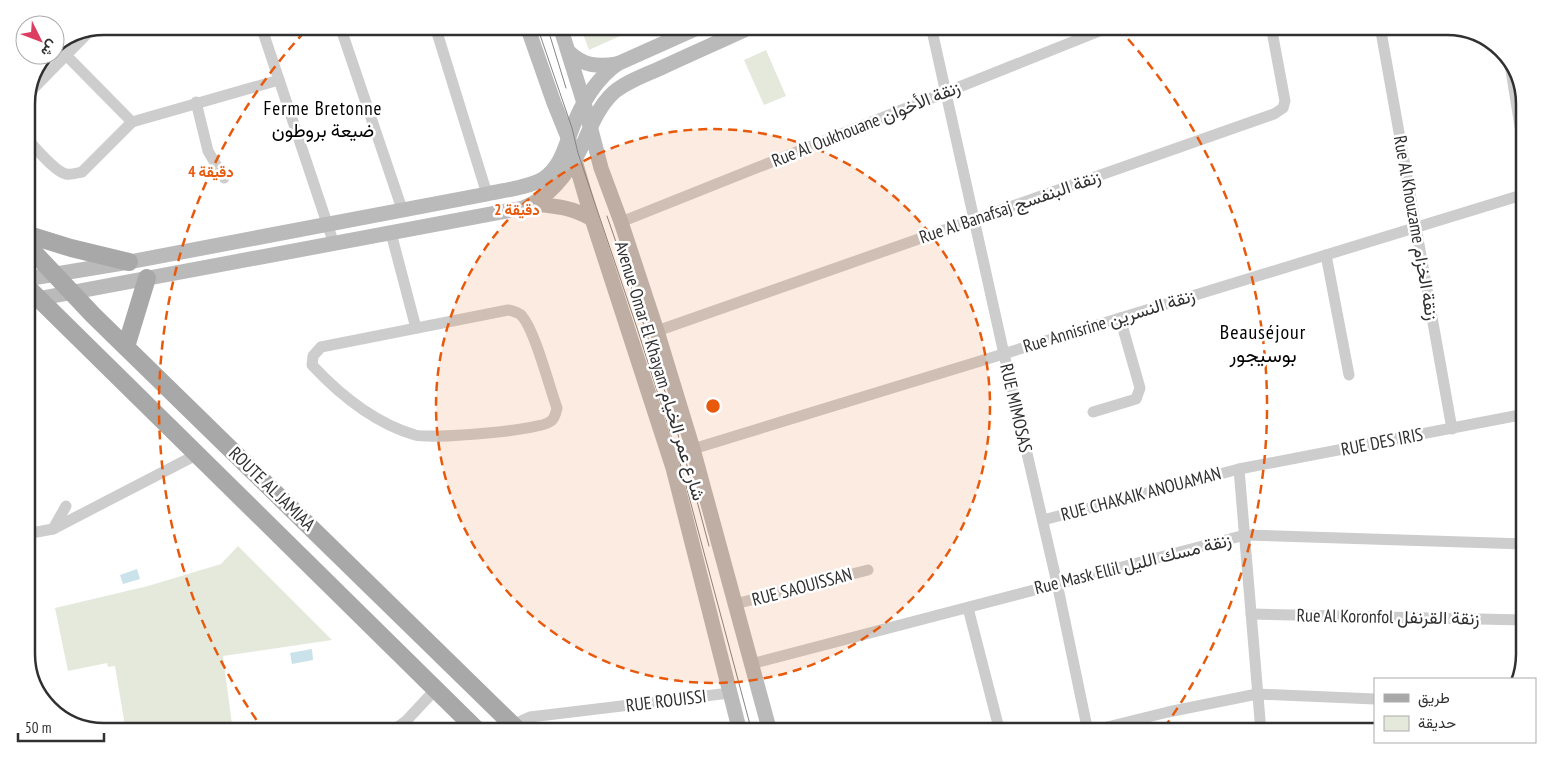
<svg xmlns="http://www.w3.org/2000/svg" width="1551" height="758" font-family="'PT Sans Narrow',Vazirmatn,sans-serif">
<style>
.green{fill:#e5e9dc}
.water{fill:#cae2e9}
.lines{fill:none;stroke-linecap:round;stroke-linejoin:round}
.street{stroke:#cdcdcd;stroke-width:11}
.secondary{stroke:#bababa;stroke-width:15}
.primary{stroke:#a8a8a8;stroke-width:18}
.tram{stroke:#858585;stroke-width:1}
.ring{fill:none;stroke:#e8590c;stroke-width:2.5;stroke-dasharray:9 6}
.labels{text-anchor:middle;stroke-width:5;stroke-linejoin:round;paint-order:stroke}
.street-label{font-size:18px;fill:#303030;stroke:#fff}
.neighbourhood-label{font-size:19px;letter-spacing:1px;fill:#000;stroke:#fff}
.quarter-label{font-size:20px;letter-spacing:1px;fill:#000;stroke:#fff}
.rim{fill:none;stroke:#303030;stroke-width:2.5}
.centre{fill:#e8590c;stroke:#fff;stroke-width:2.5}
.ring-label{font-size:15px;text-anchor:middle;font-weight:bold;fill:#e8590c;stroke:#fff;stroke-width:5;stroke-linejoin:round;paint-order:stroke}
</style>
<rect width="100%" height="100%" fill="#fff"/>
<g class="green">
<polygon points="580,26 642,26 589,50"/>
<polygon points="766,50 786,96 764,105 744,60"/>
<polygon points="238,546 332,640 223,656 233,732 126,732 115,666 108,667 107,663 68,671 55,608 148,586 221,564"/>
</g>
<g class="water">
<polygon points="137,569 140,579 123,584 120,575"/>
<polygon points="312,649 313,660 292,664 290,653"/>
</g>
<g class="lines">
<g class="street">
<polyline points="261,26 334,244"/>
<polyline points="340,26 402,209"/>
<polyline points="435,26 487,194"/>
<polyline points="931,26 1004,354 1057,583 1088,732"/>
<polyline points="1380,26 1452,429"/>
<polyline points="57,46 132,122"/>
<polyline points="1509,58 1525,157"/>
<polyline points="30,92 88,33"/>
<polyline points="196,102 208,151 224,178"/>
<path d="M26 138C35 147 55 172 66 174 71 175 77 173 82 172L132 122 279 80"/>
<polyline points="621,222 1112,26"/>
<polyline points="391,233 416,328"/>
<polyline points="1326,255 1349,375"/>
<path d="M508 310C513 311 518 312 522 316 535 331 549 386 557 408 556 412 555 418 551 421 540 431 431 439 415 435 374 423 341 396 312 365L313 356 321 347Z"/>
<polyline points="657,331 1274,114 1283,108 1285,101 1271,26"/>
<polyline points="1093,412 1136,399 1140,388 1120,318"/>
<polyline points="693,449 1525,194"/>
<polyline points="1239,469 1261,732"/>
<polyline points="1043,520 1239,469 1525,414"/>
<polyline points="53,529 66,506"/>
<polyline points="26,534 53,529 196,455"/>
<polyline points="735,604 868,570"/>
<polyline points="968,608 1000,732"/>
<polyline points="1251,614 1525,620"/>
<polyline points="751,664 1245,535 1525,544"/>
<polyline points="516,728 521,721 530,717 730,693"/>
<polyline points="391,732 406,721 435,690"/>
<polyline points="1087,732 1168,712 1257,694 1375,699"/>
</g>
<g class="secondary">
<polyline points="527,26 554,103 569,140 592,219 673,468 740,732"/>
<polyline points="560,26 584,103 601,168 621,222 657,331 693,449 770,732"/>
<path d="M569 52C583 66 598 67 617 64"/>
<path d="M533 204C556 206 571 207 592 219"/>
<path d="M26 279 129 262 487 194C504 190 527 188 543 179 564 165 566 140 576 119 585 98 598 78 617 64L702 26"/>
<path d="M26 301 523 208C552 197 571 169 584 142 591 126 599 106 613 93 627 81 646 75 663 67 693 53 723 40 753 26"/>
</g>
<g class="primary">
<polyline points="26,234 71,248 129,262"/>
<polyline points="26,244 93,315 520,732"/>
<polyline points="26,286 479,732"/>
<polyline points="126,347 147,278"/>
</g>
<g class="tram">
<polyline points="537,26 572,128 578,153 638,331 680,463 752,732"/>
<polyline points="547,26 566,88"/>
<path d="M607 216C645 325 680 434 709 546"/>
</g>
</g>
<circle cx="713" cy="406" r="277" fill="#e8590c" fill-opacity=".12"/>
<g class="ring">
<circle cx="713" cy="406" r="277"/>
<path d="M265 732A554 554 0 0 1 308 28M1118 28A554 554 0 0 1 1161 732"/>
</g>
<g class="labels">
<g class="street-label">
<text transform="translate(866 124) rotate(-22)" y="6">Rue Al Oukhouane زنقة الأخوان</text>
<text transform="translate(1010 207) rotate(-19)" y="6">Rue Al Banafsaj زنقة البنفسج</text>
<text transform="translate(1416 228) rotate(80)" y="6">Rue Al Khouzame زنقة الخزام</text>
<text transform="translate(1109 321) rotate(-17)" y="6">Rue Annisrine زنقة النسرين</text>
<text transform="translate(660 371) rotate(73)" y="6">Avenue Omar El Khayam شارع عمر الخيام</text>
<text transform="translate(1016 408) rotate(77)" y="6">RUE MIMOSAS</text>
<text transform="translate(1382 442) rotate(-11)" y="6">RUE DES IRIS</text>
<text transform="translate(272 489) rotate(44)" y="6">ROUTE AL JAMIAA</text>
<text transform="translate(1141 494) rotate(-15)" y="6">RUE CHAKAIK ANOUAMAN</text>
<text transform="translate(1133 564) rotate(-14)" y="6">Rue Mask Ellil زنقة مسك الليل</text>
<text transform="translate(802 587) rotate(-15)" y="6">RUE SAOUISSAN</text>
<text transform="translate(1388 617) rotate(1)" y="6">Rue Al Koronfol زنقة القرنفل</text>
<text transform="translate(666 701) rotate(-7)" y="6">RUE ROUISSI</text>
</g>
<g class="neighbourhood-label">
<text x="323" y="115">Ferme Bretonne<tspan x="323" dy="22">ضيعة بروطون</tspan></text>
</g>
<g class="quarter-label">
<text x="1263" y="339">Beauséjour<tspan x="1263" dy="23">بوسيجور</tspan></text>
</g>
</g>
<path d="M0 0H1551V758H0ZM104 35H1447A69 69 0 0 1 1516 104V654A69 69 0 0 1 1447 723H104A69 69 0 0 1 35 654V104A69 69 0 0 1 104 35Z" fill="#fff" fill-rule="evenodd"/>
<path class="rim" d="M104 35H1447A69 69 0 0 1 1516 104V654A69 69 0 0 1 1447 723H104A69 69 0 0 1 35 654V104A69 69 0 0 1 104 35Z"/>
<circle cx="713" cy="406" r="8" class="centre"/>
<g class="ring-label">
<text x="211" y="177">4 دقيقة</text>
<text x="517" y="215">2 دقيقة</text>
</g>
<rect x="1374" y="678" width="162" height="65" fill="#ffffff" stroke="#acacac"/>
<rect x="1384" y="694" width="25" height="8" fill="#a8a8a8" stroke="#acacac"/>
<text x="1418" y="703" font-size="15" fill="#303030">طريق</text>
<rect x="1384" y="716" width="25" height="15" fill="#e5e9dc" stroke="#acacac"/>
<text x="1418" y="728" font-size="15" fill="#303030">حديقة</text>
<g transform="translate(40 40) rotate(132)"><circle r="24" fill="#ffffff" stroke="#acacac"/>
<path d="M0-4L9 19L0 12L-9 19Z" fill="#dc3e62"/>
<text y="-8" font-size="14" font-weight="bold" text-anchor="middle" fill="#303030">ش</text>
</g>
<path d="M18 733v8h86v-8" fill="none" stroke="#303030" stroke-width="2.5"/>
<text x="25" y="733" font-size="15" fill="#303030" stroke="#ffffff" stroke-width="4" paint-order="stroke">50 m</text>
</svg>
